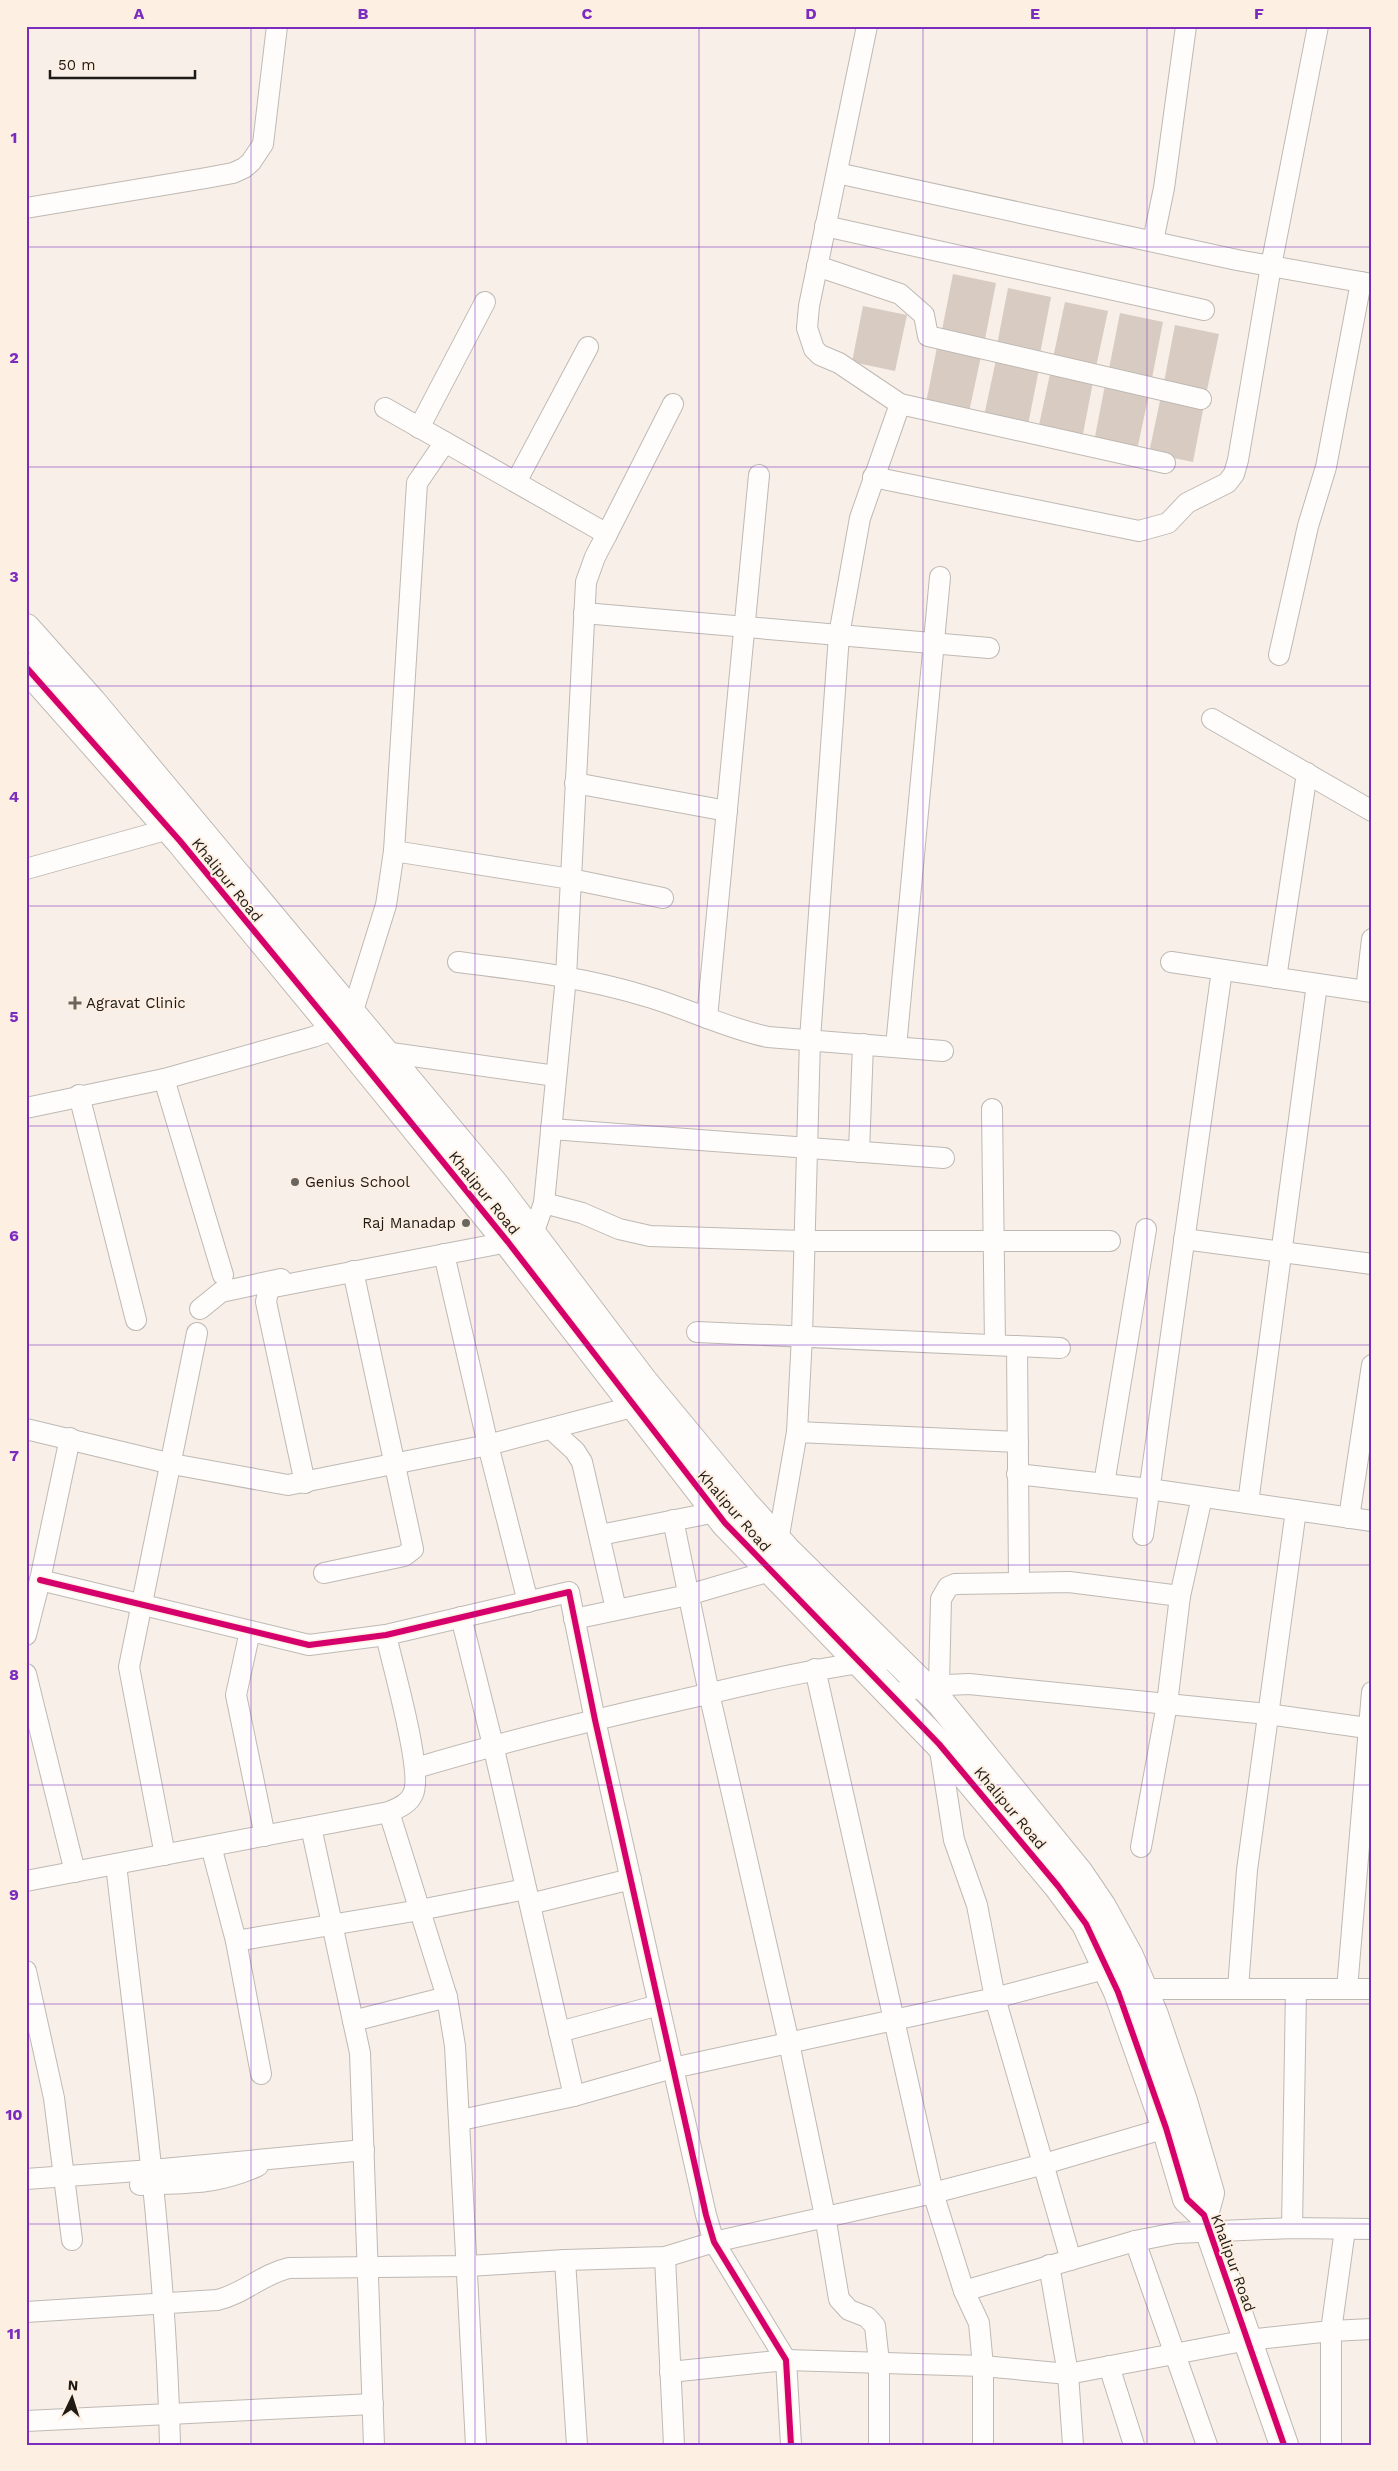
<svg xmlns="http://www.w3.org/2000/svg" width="1398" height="2471" font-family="'Work Sans',sans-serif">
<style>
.building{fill:#d8cbc2}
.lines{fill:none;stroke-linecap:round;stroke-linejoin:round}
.street-casing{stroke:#bfb9b3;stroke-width:22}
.secondary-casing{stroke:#bfb9b3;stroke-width:30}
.street{stroke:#fefdfc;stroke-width:20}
.secondary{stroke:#fefdfc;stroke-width:28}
.cycleway-casing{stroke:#fdefe2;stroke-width:9}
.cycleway{stroke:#d6006c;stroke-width:6}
.grid{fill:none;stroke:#7b2cbf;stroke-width:1;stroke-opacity:0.55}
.poi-dot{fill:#6b655f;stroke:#fdefe2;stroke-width:2}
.labels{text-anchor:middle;stroke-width:4;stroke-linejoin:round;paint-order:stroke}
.street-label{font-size:15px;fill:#1f1a15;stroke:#fdefe2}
.poi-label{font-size:15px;fill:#1f1a15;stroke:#fdefe2;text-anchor:start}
.neatline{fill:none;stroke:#7b2cbf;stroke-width:2}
.grid-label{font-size:16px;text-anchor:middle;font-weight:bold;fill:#7b2cbf}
</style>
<rect width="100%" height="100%" fill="#f7efe8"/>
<g class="building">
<polygon points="953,274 996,283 985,339 942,330"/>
<polygon points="1008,288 1051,297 1040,354 997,345"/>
<polygon points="1065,302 1108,311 1096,367 1053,358"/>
<polygon points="863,306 907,315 895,371 852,362"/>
<polygon points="1120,313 1163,322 1152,378 1109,369"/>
<polygon points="1175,325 1219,334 1207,390 1164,382"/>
<polygon points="937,347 981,356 969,412 926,403"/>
<polygon points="996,360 1039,369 1028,425 984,416"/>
<polygon points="1050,374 1093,382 1082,439 1038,430"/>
<polygon points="1105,385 1149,394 1137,450 1094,442"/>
<polygon points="1161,396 1204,405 1193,462 1149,453"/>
</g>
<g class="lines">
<g class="street-casing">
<g id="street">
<polyline points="867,26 809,306 807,328 814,349 820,355 839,363 900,404 1165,463"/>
<polyline points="837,173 1237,260 1372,284"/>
<polyline points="26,208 206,178 233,173 244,168 251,162 263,144 277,26"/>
<polyline points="825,226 1204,310"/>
<polyline points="1153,241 1164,188 1186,26"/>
<polyline points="817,266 900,294 924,315 928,336 1201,399"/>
<polyline points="385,408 607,534 673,404"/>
<polyline points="419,428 485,302"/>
<polyline points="873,477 1139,531 1168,523 1187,503 1227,483 1234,474 1238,460 1271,266 1318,26"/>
<polyline points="516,482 588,347"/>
<polyline points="584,613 989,648"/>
<polyline points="1279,655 1308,526 1326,467 1361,282"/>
<polyline points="1212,719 1372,811"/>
<polyline points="575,783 727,811"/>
<polyline points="394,851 571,879 663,898"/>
<polyline points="26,869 169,829"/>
<path d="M458 962C521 970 584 977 645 996 687 1008 725 1028 768 1037L943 1051"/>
<polyline points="1171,962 1372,992"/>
<polyline points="1276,978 1307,773"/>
<polyline points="1366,991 1372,939"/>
<polyline points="707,1018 759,475"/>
<polyline points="896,1047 940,577"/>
<polyline points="384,1052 556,1076"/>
<polyline points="164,1079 223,1275"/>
<polyline points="79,1095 136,1320"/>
<polyline points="26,1108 164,1079 313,1037 335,1029 352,1014 386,905 394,851 417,483 445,442"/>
<polyline points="992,1109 995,1345"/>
<polyline points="551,1129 944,1158"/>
<polyline points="859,1152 863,1044"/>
<polyline points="544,1203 582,1213 619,1229 650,1236 804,1241 1110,1241"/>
<polyline points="1184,1239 1372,1264"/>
<polyline points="529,1245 544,1203 566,977 586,582 595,557 607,534"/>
<polyline points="444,1254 488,1445 528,1602"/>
<polyline points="200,1309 221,1292 281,1279"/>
<polyline points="697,1332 1060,1348"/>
<polyline points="1017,1346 1019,1582"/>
<polyline points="26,1429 172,1464 288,1485 488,1445 647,1403"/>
<polyline points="551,1429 575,1451 582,1462 616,1609"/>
<polyline points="797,1432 1018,1442"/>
<polyline points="1017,1474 1149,1489 1372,1521"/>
<polyline points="305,1483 266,1302 268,1291 274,1287 508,1242"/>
<polyline points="1104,1484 1146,1229"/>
<polyline points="1248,1503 1317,984"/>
<polyline points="1349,1518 1372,1365"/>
<polyline points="673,1520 709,1693 789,2043 825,2216 839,2299 849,2310 867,2317 875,2326 879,2362 879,2445"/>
<polyline points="600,1535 716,1512"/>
<polyline points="1143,1535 1222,970"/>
<polyline points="324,1573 404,1556 413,1549 353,1271"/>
<polyline points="40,1580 309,1645 386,1635 569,1592 595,1720 706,2215 714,2242 786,2360 791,2445"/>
<polyline points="461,1617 493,1745 574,2096"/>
<polyline points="574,1619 688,1595 770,1571 778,1541 797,1432 802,1336 810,1039 839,635 860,518 900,404"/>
<polyline points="250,1631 236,1695 265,1836"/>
<polyline points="26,1635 40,1580 70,1438"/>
<polyline points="815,1669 933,2193 964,2291 979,2323 983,2366 983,2445"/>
<polyline points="26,1674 75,1872"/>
<polyline points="939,1685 941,1599 948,1587 955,1584 1069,1582 1180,1596"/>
<polyline points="892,1695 924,1686 969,1684 1267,1714 1367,1728"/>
<polyline points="939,1744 954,1840 977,1905 995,1998 1071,2260"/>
<path d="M416 1768C503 1742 592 1720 681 1700 753 1683 824 1666 897 1658"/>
<polyline points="389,1812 447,1997 455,2046 476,2445"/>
<polyline points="311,1827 360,2053 374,2445"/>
<polyline points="211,1846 236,1941 261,2074"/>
<polyline points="1141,1847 1167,1704 1180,1596 1202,1497"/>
<polyline points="165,1855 129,1667 197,1333"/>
<path d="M116 1864C138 2057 166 2250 170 2445"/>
<path d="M26 1881 389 1812C398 1808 409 1804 413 1794 424 1772 392 1664 386 1635"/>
<polyline points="530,1904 631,1879"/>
<polyline points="236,1941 420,1910 526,1889"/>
<polyline points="26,1971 54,2098 72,2240"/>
<polyline points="1238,1988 1247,1870 1296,1510"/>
<polyline points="1144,1989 1372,1989"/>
<polyline points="1347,1989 1372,1692"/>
<polyline points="353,2021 447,1997"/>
<polyline points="559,2032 659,2005"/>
<polyline points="461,2120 574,2096 673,2068 995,1998 1108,1968"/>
<polyline points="26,2179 152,2170 364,2150"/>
<path d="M140 2185C186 2182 214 2186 258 2166"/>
<polyline points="1292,2228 1296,1989"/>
<polyline points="1135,2241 1207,2445"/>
<polyline points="665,2257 674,2445"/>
<polyline points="565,2260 577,2445"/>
<polyline points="1049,2265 1068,2374 1073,2445"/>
<polyline points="964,2291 1135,2241 1176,2233 1292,2228 1372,2229"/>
<path d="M26 2312 217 2300C244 2294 262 2274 289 2268L468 2266 565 2260 665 2257 714 2242 933 2193 1044 2164 1166 2128"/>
<polyline points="1109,2366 1134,2445"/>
<polyline points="670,2372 786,2360 983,2366 1068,2374 1248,2340 1331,2331 1372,2329"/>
<polyline points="26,2421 373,2404"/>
<polyline points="1331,2445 1331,2331 1345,2229"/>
</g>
</g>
<g class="secondary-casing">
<g id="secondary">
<polyline points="26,628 92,702 494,1184 643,1381 744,1503 788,1552 940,1702 1079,1873 1102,1907 1129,1956 1154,2015 1183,2101 1210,2193 1204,2215"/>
<polyline points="26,667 180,841 335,1029 508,1242 725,1523 939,1744 1058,1886 1086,1924 1118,1992 1166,2128 1187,2199 1204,2215 1284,2445"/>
</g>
</g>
<use href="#street" class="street"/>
<use href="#secondary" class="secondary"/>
<g class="cycleway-casing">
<g id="cycleway">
<polyline points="26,667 180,841 335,1029 508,1242 725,1523 939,1744 1058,1886 1086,1924 1118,1992 1166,2128 1187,2199 1204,2215 1284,2445"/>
<polyline points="40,1580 309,1645 386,1635 569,1592 595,1720 706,2215 714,2242 786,2360 791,2445"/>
</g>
</g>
<use href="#cycleway" class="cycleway"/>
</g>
<path class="grid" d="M251 26V2445M475 26V2445M699 26V2445M923 26V2445M1147 26V2445M26 247H1372M26 467H1372M26 686H1372M26 906H1372M26 1126H1372M26 1345H1372M26 1565H1372M26 1785H1372M26 2004H1372M26 2224H1372"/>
<g class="poi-dot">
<path d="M72.5 995.5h5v5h5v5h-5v5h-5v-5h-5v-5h5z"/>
<circle cx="295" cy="1182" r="5"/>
<circle cx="466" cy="1223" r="5"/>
</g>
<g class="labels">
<g class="street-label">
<text transform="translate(227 880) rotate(51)" y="5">Khalipur Road</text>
<text transform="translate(484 1193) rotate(51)" y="5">Khalipur Road</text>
<text transform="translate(734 1511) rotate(49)" y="5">Khalipur Road</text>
<text transform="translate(1010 1808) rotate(50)" y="5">Khalipur Road</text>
<text transform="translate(1233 2263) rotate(70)" y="5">Khalipur Road</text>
</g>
<g class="poi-label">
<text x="86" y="1008">Agravat Clinic</text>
<text x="305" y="1187">Genius School</text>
<text x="456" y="1228" text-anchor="end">Raj Manadap</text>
</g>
</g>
<rect width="1398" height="2471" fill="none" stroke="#fdefe2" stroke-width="55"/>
<g transform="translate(72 2398) rotate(4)" stroke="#fdefe2" stroke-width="4" paint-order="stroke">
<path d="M0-4L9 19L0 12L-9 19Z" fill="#1f1a15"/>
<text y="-8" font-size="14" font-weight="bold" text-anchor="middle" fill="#1f1a15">N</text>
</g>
<path d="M50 70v8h145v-8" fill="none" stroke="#1f1a15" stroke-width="2.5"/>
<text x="58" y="70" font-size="15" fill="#1f1a15" stroke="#fdefe2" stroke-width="4" paint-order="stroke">50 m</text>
<rect x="28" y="28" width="1342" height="2416" class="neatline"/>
<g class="grid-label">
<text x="139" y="19">A</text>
<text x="363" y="19">B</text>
<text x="587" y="19">C</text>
<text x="811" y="19">D</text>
<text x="1035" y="19">E</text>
<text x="1259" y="19">F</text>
<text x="14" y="143">1</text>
<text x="14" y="363">2</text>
<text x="14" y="582">3</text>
<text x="14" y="802">4</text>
<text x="14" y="1022">5</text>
<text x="14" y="1241">6</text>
<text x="14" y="1461">7</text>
<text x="14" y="1680">8</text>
<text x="14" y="1900">9</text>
<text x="14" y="2120">10</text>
<text x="14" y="2339">11</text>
</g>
</svg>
